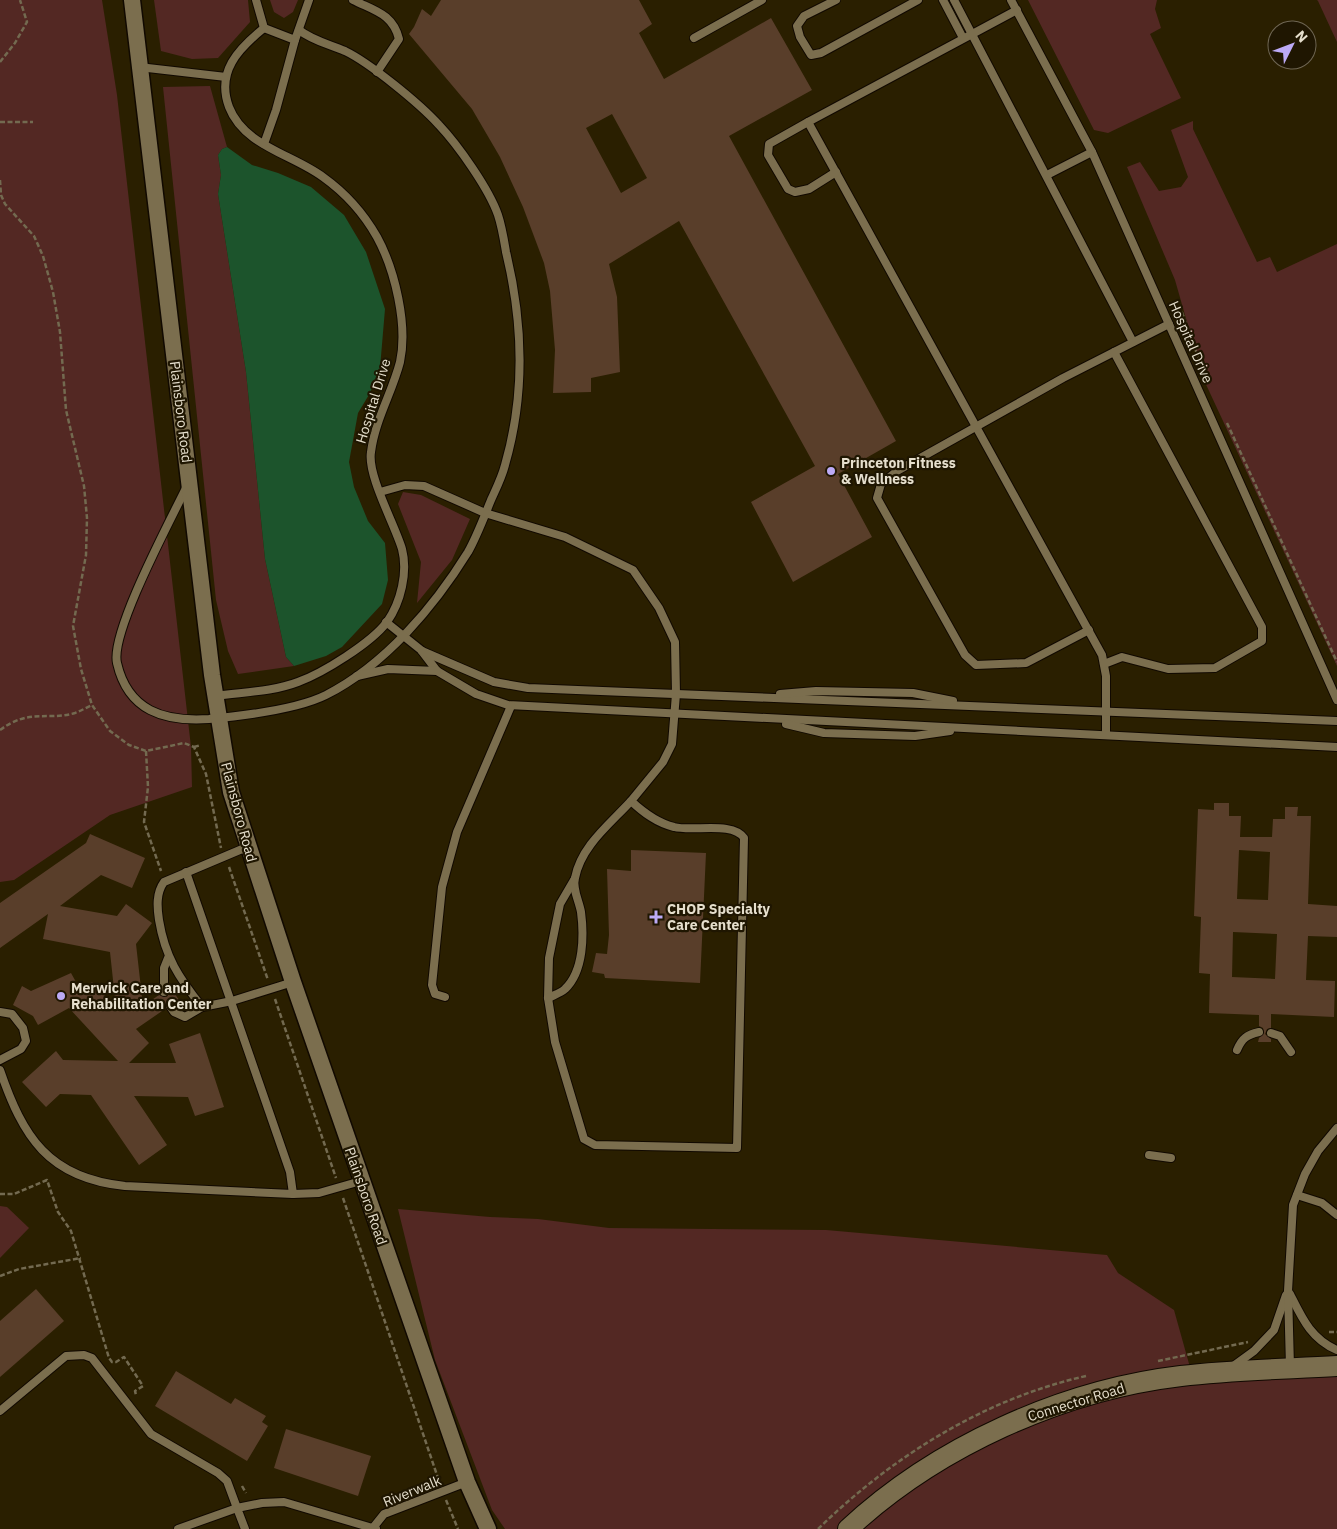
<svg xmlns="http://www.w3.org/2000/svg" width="1337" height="1529" font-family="'IBM Plex Sans',sans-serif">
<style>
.green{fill:#532823}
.water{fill:#1c542c}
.building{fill:#593e2a;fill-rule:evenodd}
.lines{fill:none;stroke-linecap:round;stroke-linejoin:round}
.service-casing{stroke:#110900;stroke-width:10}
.minor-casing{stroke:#110900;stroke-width:19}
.tertiary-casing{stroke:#110900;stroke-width:22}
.path{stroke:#736a50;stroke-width:2.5;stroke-dasharray:5 2.5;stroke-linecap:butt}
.service{stroke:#7b6e4e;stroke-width:8}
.minor{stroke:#7b6e4e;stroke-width:16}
.tertiary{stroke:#7b6e4e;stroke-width:20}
.poi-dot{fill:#bcaaf6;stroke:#1f1601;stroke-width:2}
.labels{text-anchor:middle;stroke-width:4.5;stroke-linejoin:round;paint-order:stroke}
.street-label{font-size:14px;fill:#e6dfcd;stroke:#1f1601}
.poi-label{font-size:14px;font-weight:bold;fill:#e6dfcd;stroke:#1f1601;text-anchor:start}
</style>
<rect width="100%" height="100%" fill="#2a1f00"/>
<g class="green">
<polygon points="0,0 102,0 117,95 191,747 192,787 110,815 14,880 0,882"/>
<polygon points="154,0 248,0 250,22 218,58 192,59 161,51"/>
<polygon points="270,0 298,0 293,12 284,18 274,12"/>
<polygon points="1028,0 1157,0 1155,9 1161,28 1150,34 1181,98 1108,133 1094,130"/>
<polygon points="1317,0 1337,0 1337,42 1318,1"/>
<polygon points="210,86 227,147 222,149 218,155 221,175 218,194 246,372 265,559 286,657 294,666 238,674 228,651 216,600 163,87"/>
<polygon points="1193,121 1193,129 1257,262 1270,257 1277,272 1337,244 1337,666 1203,378 1175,280 1127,167 1140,162 1159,191 1181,187 1188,177 1171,130"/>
<polygon points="403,492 421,495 470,519 452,560 417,603 421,562 398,504"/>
<polygon points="0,1206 7,1207 29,1228 0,1258"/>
<polygon points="398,1209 490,1217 538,1219 609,1228 826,1230 1107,1255 1118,1273 1174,1310 1193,1378 1337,1370 1337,1529 505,1529 492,1510 435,1360"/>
</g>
<polygon class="water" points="227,147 252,165 278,173 311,187 344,215 366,252 385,309 380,368 370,393 358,413 349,462 354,487 368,521 385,543 388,580 382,604 342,647 326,656 294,666 286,657 265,559 246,372 218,194 221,175 218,155 222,149"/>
<g class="building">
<path d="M441 0H639L652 24 639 33 664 79 771 18 812 90 729 136 896 441 838 474 872 537 793 582 751 502 815 466 679 221 609 264 617 297 620 372 591 378V392L553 393 555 350 550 291 544 263 523 207 500 157 472 109 409 34 414 27 422 9 431 16ZM612 114 647 178 621 193 586 128Z"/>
<path d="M1214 803H1229V816H1241L1240 837H1272L1273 819H1285V807H1298L1297 816H1311L1308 904 1337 906V937L1308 936 1306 980 1335 981 1334 1017 1271 1014V1028L1267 1029 1265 1034 1271 1039V1042H1258L1259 1038 1264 1033 1263 1028 1259 1026V1015L1209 1013 1210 974 1199 973 1201 917 1194 916 1198 809 1214 810ZM1239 850 1270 852 1268 900 1237 899ZM1233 932 1277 934 1275 979 1232 977Z"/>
<polygon points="90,834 145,858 132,888 101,875 60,906 117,916 126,904 152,923 136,944 143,1006 159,995 167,997 171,988 179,1000 175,1003 170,1000 167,1002 165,1009 136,1029 149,1043 129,1063 176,1063 169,1044 200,1033 224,1107 195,1116 188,1097 134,1096 167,1145 139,1165 91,1095 60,1094 46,1107 22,1082 56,1051 63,1060 118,1061 69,1008 38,1025 33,1016 13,1005 22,986 31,991 71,973 81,991 92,982 116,1008 110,952 43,939 48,914 0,948 0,903 86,843"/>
<polygon points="631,850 706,853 700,983 605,978 604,974 592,972 596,953 607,954 609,935 607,869 631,871"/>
<polygon points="36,1289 64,1321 0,1377 0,1321"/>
<polygon points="176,1371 231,1404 235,1398 266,1416 262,1422 268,1426 247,1461 155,1406"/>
<polygon points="286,1429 371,1456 358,1496 274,1468"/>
</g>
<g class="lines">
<g class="service-casing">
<g id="service">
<polyline points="256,0 264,28"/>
<path d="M353 0C375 11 393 14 399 39L377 72"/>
<polyline points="836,0 804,16 797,26 800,37 811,55 821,53 918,0"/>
<polyline points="943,0 963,38"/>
<polyline points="954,0 1133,342"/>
<polyline points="1011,0 1092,152 1337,700"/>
<polyline points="1017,10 808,122 1102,655 1106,676 1106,735"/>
<polyline points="264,28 295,40 309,0"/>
<polyline points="694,38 762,0"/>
<polyline points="139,67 226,77"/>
<polyline points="808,122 769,144 768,155 788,189 795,192 809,189 836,172"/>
<polyline points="264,144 276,110 295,40"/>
<polyline points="1047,175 1092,152"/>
<path d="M186 488C170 521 110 633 117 663 128 711 164 722 209 719 241 716 298 709 326 695 385 665 434 607 468 552 477 536 484 517 491 500 496 489 502 477 505 465 525 396 523 322 506 252 504 240 502 227 498 215 489 189 458 145 439 125 420 104 370 63 345 51 329 44 313 41 299 30"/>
<path d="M380 492 405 485 424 486 485 513 565 537 633 570 659 608 675 642 676 694 672 744 663 762 631 801C644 813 657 823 674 827 693 832 733 821 744 838L737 1148 595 1145 584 1139 555 1042 548 998 549 958 560 904 574 880"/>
<polyline points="386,622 421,650 437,671 476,694 508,705 1337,747"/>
<polyline points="1089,630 1026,663 976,665 965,655 877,498 881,484 897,471 1063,378 1169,324"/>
<polyline points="422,651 494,682 528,688 1337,721"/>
<polyline points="1104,664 1122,657 1168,669 1215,668 1262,641 1262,627 1114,352"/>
<polyline points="357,676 388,669 437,671"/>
<polyline points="780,694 816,691 913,693 953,701"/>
<path d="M215 696C242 692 272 692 298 682 323 673 371 643 387 622 401 602 408 572 402 549 395 525 367 475 371 452 375 420 392 393 400 362 408 325 395 270 377 237 364 214 344 192 323 177 292 154 244 146 229 107 216 72 238 49 264 28"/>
<polyline points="786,724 824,733 915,736 950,731"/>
<path d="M247 847 164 882C156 893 157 907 159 920 165 957 179 978 202 1007L232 1001 293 982"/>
<polyline points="186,872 290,1172 293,1194"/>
<polyline points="164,992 164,968 168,958"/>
<polyline points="445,997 435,994 432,985 442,887 457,832 511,706"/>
<path d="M548 998C554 995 561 993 565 989 584 971 584 935 581 912 579 901 572 888 575 878 581 846 610 824 631 801"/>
<polyline points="170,1006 174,1012 185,1017 202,1007"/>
<polyline points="0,1012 12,1014 23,1028 26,1041 21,1049 0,1060"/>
<polyline points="1271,1033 1280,1036 1291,1052"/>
<path d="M1237 1050C1242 1038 1247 1035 1259 1032"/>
<path d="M0 1070C23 1137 48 1178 125 1186L293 1194 319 1193 361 1181"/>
<polyline points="1149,1155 1171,1158"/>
<polyline points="1297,1195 1322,1203 1337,1215"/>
<path d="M1290 1294C1302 1318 1311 1339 1337 1350"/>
<polyline points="1232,1367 1254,1351 1274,1330 1286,1295"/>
<polyline points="1290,1367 1288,1291 1293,1205 1305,1174 1318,1151 1337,1128"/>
<polyline points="0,1411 66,1356 84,1355 92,1358 151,1434 218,1473 227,1481 237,1508 178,1529"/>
<polyline points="245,1529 237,1508 262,1503 284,1502 376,1529"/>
<polyline points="372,1529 384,1514 467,1482"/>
</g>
</g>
<g class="minor-casing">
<polyline id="minor" points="132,0 212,675 231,792 293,982 467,1482 488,1529"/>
</g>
<g class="tertiary-casing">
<path id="tertiary" d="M848 1529C936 1447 1062 1390 1181 1376 1233 1370 1285 1369 1337 1366"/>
</g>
<g class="path">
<polyline points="0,62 15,43 27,22 20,0"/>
<polyline points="0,122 33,122"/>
<polyline points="0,180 1,195 5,204 34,236 43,256 53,292 60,332 66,410 84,486 87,518 86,555 73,626 81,669 92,705 110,731 129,745 146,751 184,743 194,747 206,774 221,848"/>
<polyline points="1171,303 1180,307 1201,365"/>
<polyline points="1227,423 1337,662"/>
<path d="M0 730C30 708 47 721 75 713 81 711 87 707 92 705"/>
<polyline points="194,747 201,745"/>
<polyline points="146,751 148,787 144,822 161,871"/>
<polyline points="229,867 268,980"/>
<polyline points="275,999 336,1178"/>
<polyline points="0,1194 14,1194 47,1180 58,1212 71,1231 109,1358 112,1362 116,1362 124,1357 143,1386 135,1391 136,1395"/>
<polyline points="343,1198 439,1481"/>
<polyline points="0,1276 19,1269 81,1258"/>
<polyline points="1329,1332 1337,1332"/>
<polyline points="1158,1361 1248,1342"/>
<polyline points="242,1486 246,1493"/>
<polyline points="446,1500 458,1529"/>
<path d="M818 1529C893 1456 984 1399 1086 1376"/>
</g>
<use href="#service" class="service"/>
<use href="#minor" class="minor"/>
<use href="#tertiary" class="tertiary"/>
</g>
<g class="poi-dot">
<circle cx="831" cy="471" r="5"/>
<path d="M653.5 909.5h5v5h5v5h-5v5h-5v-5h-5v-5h5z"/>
<circle cx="61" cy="996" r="5"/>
</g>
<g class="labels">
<g class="street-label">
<text transform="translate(1191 342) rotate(66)" y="5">Hospital Drive</text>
<text transform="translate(373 401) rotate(-73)" y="5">Hospital Drive</text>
<text transform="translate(181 412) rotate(83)" y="5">Plainsboro Road</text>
<text transform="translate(239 812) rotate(75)" y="5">Plainsboro Road</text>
<text transform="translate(366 1196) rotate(71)" y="5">Plainsboro Road</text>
<text transform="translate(1076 1402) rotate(-17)" y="5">Connector Road</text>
<text transform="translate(412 1491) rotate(-22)" y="5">Riverwalk</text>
</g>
<g class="poi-label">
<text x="841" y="468">Princeton Fitness<tspan x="841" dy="16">&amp; Wellness</tspan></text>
<text x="667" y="914">CHOP Specialty<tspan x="667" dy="16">Care Center</tspan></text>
<text x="71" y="993">Merwick Care and<tspan x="71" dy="16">Rehabilitation Center</tspan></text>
</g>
</g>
<g transform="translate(1292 45) rotate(48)"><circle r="24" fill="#1f1601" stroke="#6f6653"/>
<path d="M0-4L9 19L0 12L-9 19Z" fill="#bcaaf6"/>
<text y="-8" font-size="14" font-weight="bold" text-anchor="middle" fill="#e6dfcd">N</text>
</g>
</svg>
